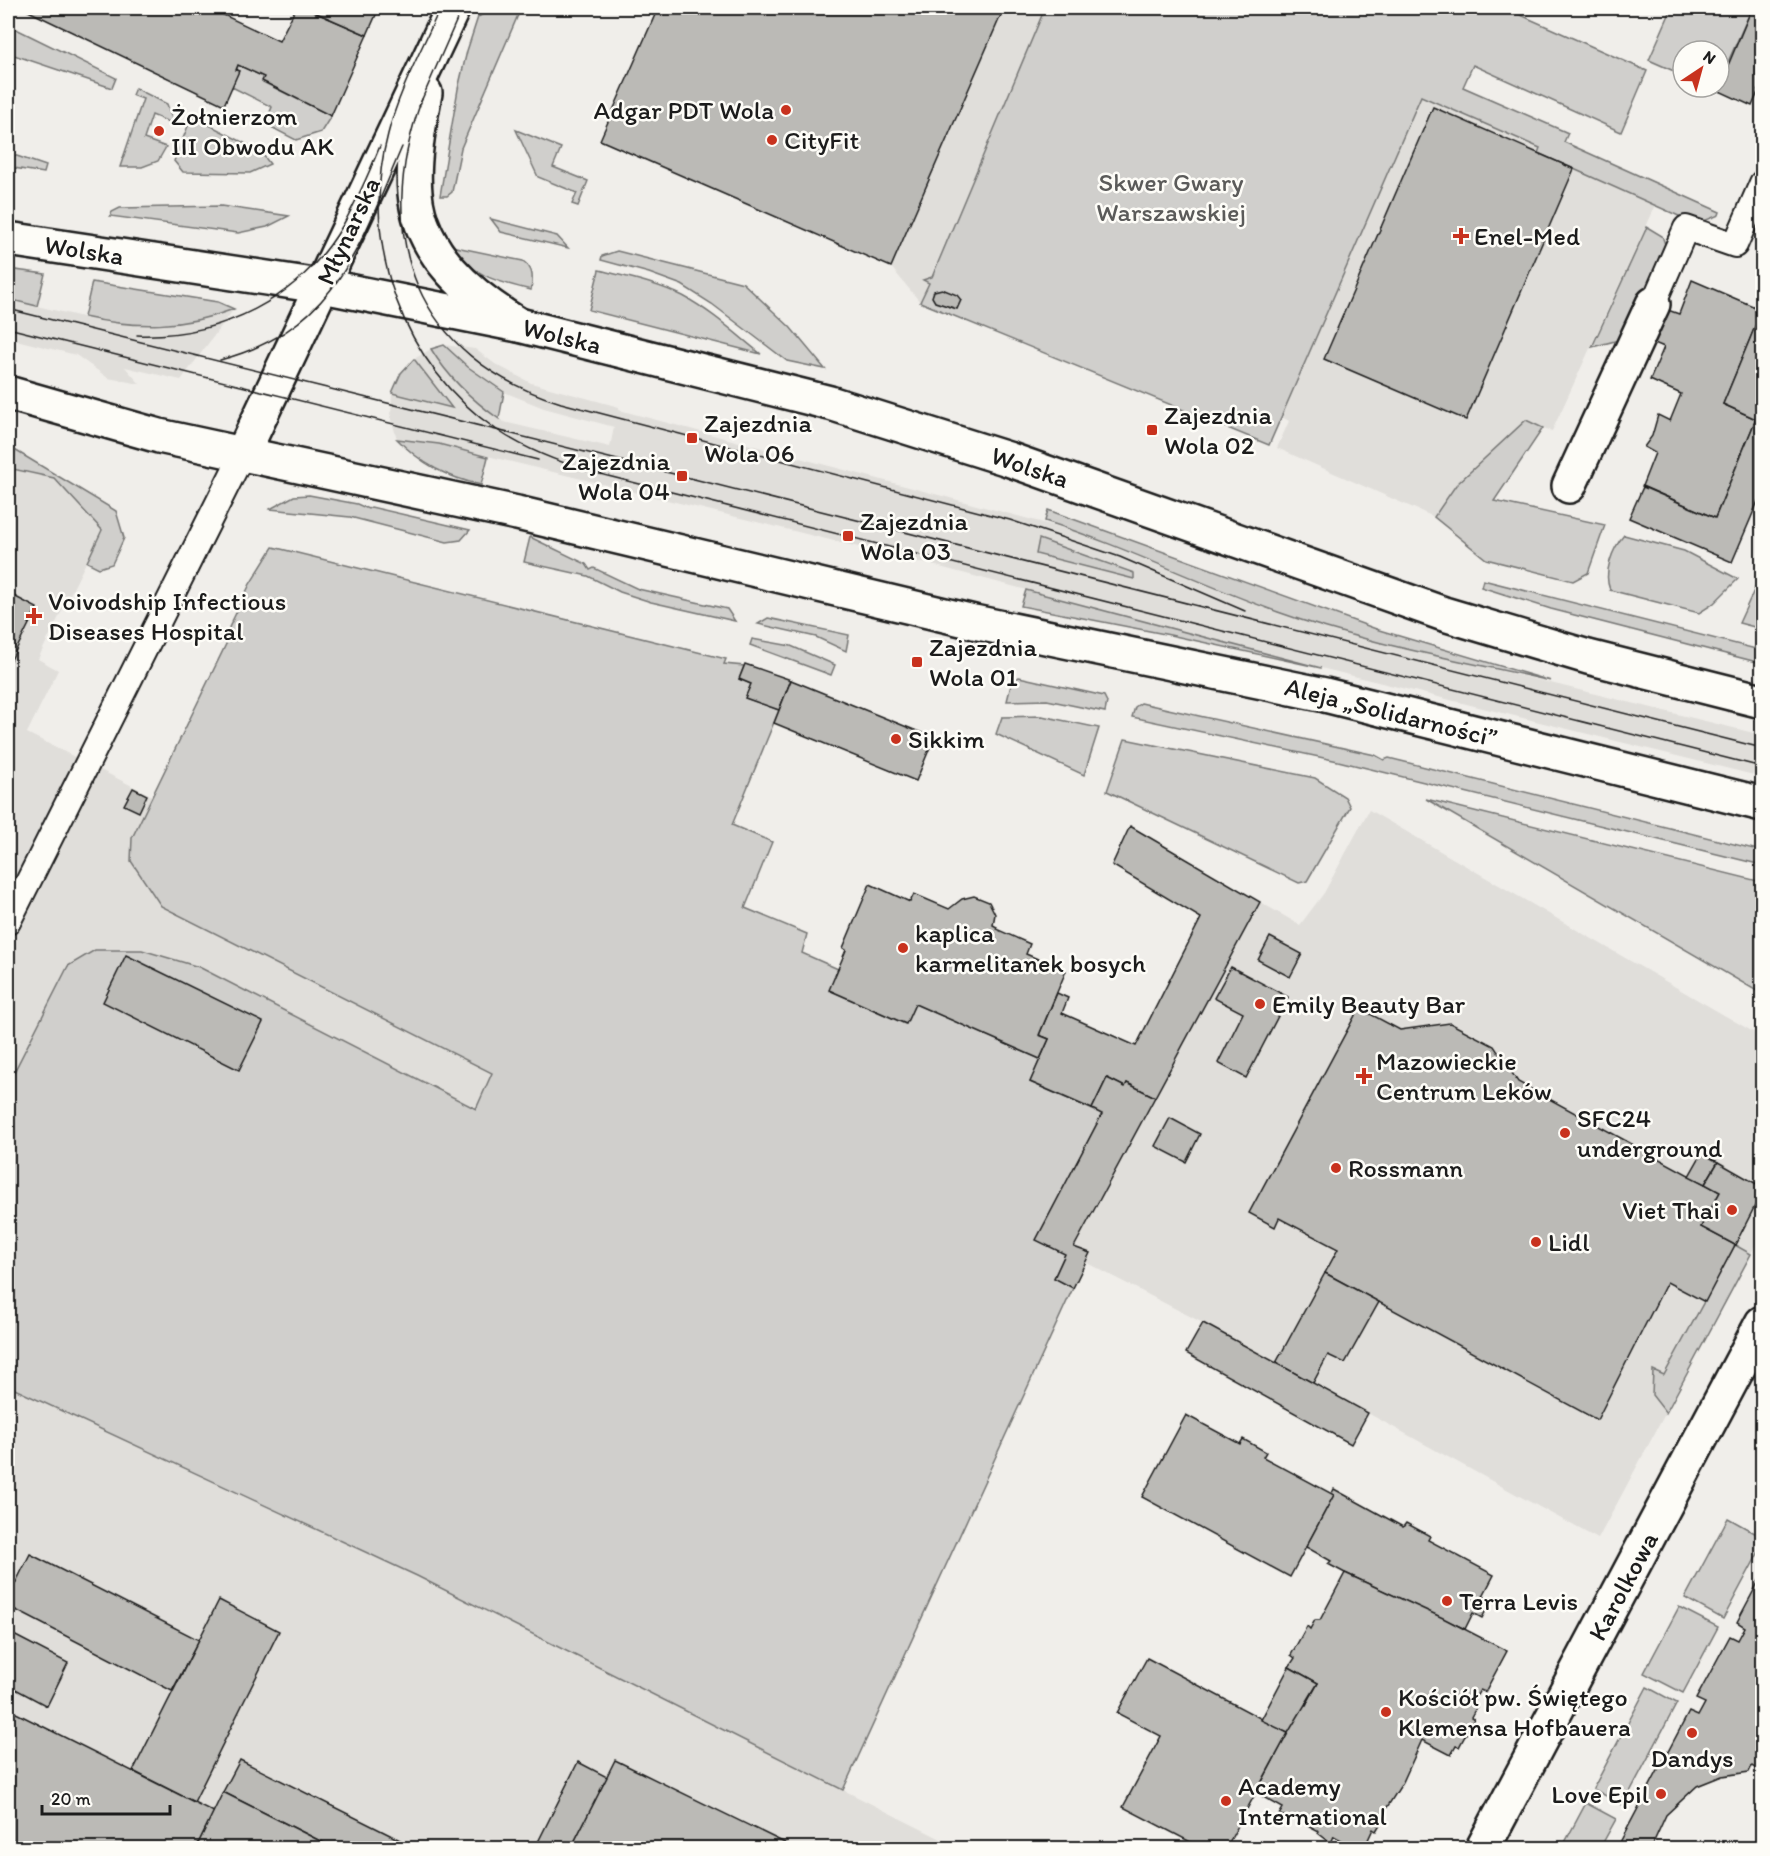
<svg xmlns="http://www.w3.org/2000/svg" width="1770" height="1856" font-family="Itim,sans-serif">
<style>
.built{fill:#e0deda}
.green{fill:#d0cfcc;stroke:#767674;stroke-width:1.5}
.building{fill:#bbbab6;stroke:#1c1c1c;stroke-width:1.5}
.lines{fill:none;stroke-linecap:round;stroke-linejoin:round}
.service-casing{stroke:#1c1c1c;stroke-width:28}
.minor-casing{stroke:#1c1c1c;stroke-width:38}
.tertiary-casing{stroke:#1c1c1c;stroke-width:38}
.secondary-casing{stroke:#1c1c1c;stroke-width:38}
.service{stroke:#fdfcf7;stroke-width:24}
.minor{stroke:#fdfcf7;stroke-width:33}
.tertiary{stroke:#fdfcf7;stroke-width:33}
.secondary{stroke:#fdfcf7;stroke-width:33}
.tram{stroke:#1c1c1c;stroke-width:1.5}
.poi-dot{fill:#c8321e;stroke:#fdfcf7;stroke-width:2}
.labels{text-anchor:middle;stroke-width:5;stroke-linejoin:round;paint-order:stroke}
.poi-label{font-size:26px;fill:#1c1c1c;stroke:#fdfcf7;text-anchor:start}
.park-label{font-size:26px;fill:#5b5b5a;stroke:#fdfcf7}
.street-label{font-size:26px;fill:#1c1c1c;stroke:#fdfcf7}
</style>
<rect width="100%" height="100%" fill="#f0eeea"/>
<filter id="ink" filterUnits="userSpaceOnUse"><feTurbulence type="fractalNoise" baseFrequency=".0167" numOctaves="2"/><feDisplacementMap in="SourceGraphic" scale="12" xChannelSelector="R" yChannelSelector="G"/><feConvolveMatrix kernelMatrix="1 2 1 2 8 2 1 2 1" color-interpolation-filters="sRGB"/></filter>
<g filter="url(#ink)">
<g class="built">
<polygon points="658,8 1046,8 920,302 891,267 600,140"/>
<polygon points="1421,96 1540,148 1539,153 1656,205 1552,431 1543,428 1493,502 1451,493 1434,517 1277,448 1289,421 1282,417"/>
<polygon points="8,299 103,322 141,326 184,323 234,309 181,380 125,367 140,384 108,378 76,355 8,338"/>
<polygon points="444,345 475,349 495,364 531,383 619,407 619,410 1078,532 1236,597 1323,627 1762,735 1762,777 1321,668 936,566 439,444 397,439 391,418 392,393 451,407 414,359 431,349 450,375 471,398 504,422 610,447 614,427 544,408 504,392 468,367"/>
<polygon points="8,468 54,478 102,530 38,659 58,670 27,733 152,796 132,838 161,906 493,1072 476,1109 199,967 8,1084"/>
<polygon points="1369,810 1762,1037 1762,1233 1598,1539 1203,1323 1085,1262 1089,1253 1074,1247 1260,902 1300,925 1324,893"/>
<polygon points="8,1386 417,1576 959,1848 8,1848"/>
</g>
<g class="green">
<polygon points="493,8 521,8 461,148 452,192 447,196 440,196 458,89 467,51 478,17"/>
<polygon points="1045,8 1505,8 1647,71 1621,132 1473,65 1463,87 1568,133 1564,142 1720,212 1719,215 1704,221 1681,217 1538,153 1540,148 1421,96 1269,445 920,302 929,283 923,280 932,277"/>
<polygon points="1672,8 1752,8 1719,82 1719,51 1683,51 1683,75 1649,60"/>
<polygon points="8,25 116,78 112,88 8,53"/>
<polygon points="238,65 264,77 263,82 331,116 321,132 296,140 265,124 272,107 232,87"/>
<polygon points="135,88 167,104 174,124 152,115 144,139 166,147 158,161 142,167 120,167 143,99 132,95"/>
<polygon points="192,116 260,151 270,164 250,173 183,172 174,161"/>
<polygon points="516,130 561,148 553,167 588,181 578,206 572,204 577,193 538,177"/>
<polygon points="8,153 46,166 44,173 8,167"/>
<polygon points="221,206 289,216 267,227 238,233 110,216 112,212 120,208"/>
<polygon points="491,219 557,236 568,248 501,232"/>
<polygon points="1647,227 1662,236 1665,244 1626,338 1592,347"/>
<path d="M451 246 523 261C534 269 533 278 531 290 495 281 475 277 451 246Z"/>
<polygon points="617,251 743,283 790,327 825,369 787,361 712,304 682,285 649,273 601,260 602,256"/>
<polygon points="8,269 45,274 37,306 8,299"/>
<path d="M599 270C627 277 657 283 683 296 711 311 736 334 761 354L589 310Z"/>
<path d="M92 282 218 302 234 309C184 328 136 329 84 317Z"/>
<path d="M444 345 468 367 504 392 499 419C472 400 448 377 431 349Z"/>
<polygon points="414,359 452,408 392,393 401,373"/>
<polygon points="1526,420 1543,428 1494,501 1605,525 1588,573 1573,581 1486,559 1434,517 1456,485"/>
<path d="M397 439 439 444 488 457 481 485C447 477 422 465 397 439Z"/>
<polygon points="8,446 116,511 124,538 112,564 99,568 87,562 102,530 54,478 8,468"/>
<polygon points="309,495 357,504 368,509 371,507 470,530 461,540 447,542 350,517 270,509 294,496"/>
<path d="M1048 510 1379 630 1551 681C1460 660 1366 644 1278 612 1199 584 1124 546 1045 521Z"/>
<path d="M1624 535 1684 551 1738 579 1713 604 1699 613 1610 590C1603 573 1612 549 1624 535Z"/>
<polygon points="530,537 586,564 590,570 594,568 638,589 727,609 735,621 651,602 620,592 588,576 524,562"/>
<polygon points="1039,539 1134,573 1134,579 1036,554"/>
<polygon points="273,547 726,659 724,664 744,666 739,679 751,684 746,698 779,710 732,825 772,842 745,908 807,934 802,953 838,969 830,990 905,1024 915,1004 1040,1059 1030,1082 1102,1114 1037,1240 1065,1254 1054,1278 1073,1288 843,1790 417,1576 8,1386 8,1084 68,966 95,950 142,950 199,967 476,1109 492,1073 161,906 131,861 132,838 227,642 223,640 250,584"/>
<polygon points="1762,573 1762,629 1739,623"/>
<polygon points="1483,580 1760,650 1757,662 1551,609 1481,587"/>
<polygon points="1026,590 1321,668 1170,635 1021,606"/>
<polygon points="768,618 849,635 846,651 816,637 758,624"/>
<polygon points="752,639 791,646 835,665 831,675 750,645"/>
<polygon points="1019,677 1104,696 1107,702 1105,712 1047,700 1007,701 1012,681"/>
<polygon points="1141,703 1375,755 1384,760 1389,758 1762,851 1762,865 1338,761 1132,717 1135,707"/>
<polygon points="1042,716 1099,728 1084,775 996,734 1002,717"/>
<polygon points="1125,739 1315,778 1345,797 1350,807 1307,881 1299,883 1107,791"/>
<polygon points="1426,799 1762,882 1762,994"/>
<polygon points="1735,1245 1751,1254 1666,1413 1652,1395 1653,1370 1664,1375"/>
<polygon points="1728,1518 1762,1537 1762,1546 1723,1619 1685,1598"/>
<polygon points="1679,1607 1718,1627 1683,1693 1644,1673"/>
<polygon points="1647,1687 1677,1703 1623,1805 1593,1789"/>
<polygon points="1586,1803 1616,1819 1600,1848 1562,1848"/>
</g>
<g class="building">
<polygon points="22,8 209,8 279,41 296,8 305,8 367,35 331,116 262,81 264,77 238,65 236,70 239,71 224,105"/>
<polygon points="305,8 379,8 367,35"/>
<polygon points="658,8 1004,8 891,267 600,140"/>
<polygon points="1752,8 1762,8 1762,83 1752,106 1715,89 1719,87"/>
<polygon points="1433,107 1574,169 1466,420 1324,359"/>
<polygon points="1692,280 1762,310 1723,404 1756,419 1715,518 1642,486 1655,453 1644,447 1652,436 1658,415 1670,421 1681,394 1650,380 1664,347 1652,342 1664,320 1665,309 1679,314"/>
<polygon points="942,289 957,295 961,300 957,309 935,302 932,297 934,291"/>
<polygon points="1761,312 1762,405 1756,419 1723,404"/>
<polygon points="1756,419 1762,422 1762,492 1732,562 1629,518 1643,487 1715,518"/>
<polygon points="8,593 37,608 8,666"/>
<polygon points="745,664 791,680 779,710 745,698 751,684 739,679"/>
<polygon points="791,680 934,738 916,781 774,723"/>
<polygon points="133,788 147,795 139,812 124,805"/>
<polygon points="1130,826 1260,902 1155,1097 1127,1083 1125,1087 1107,1078 1092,1109 1030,1082 1049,1039 1039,1035 1057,993 1068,998 1062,1013 1136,1046 1201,918 1112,865"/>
<polygon points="870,884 910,902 914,894 949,909 962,899 974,896 989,902 995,914 993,925 997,927 996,929 1030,944 1026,954 1066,971 1039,1035 1049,1039 1040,1059 915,1004 906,1024 829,990 846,950 843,948"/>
<polygon points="1270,937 1302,954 1290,977 1258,960"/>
<polygon points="126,955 263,1022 239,1070 103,1002"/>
<polygon points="1231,967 1288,997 1246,1078 1218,1063 1243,1013 1214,998"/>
<polygon points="1359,1008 1400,1030 1450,1023 1494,1046 1518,1082 1720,1192 1701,1227 1735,1245 1705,1302 1667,1282 1597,1420 1325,1273 1338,1249 1279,1218 1275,1227 1249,1213"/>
<polygon points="1107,1078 1125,1087 1127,1083 1155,1097 1074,1247 1090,1253 1073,1288 1054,1278 1065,1254 1036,1240 1102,1114 1092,1109"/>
<polygon points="1170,1118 1200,1134 1186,1162 1155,1146"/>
<polygon points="1702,1153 1718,1162 1705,1184 1689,1176"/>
<polygon points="1718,1162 1762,1187 1762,1192 1735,1245 1701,1227 1720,1192 1705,1184"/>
<polygon points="1325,1273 1379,1302 1345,1363 1328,1355 1313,1383 1276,1363"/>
<polygon points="1203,1323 1368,1413 1351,1444 1186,1353"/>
<polygon points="1186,1415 1240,1444 1243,1439 1266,1452 1263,1457 1334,1495 1290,1577 1142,1497"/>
<polygon points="1334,1489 1403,1527 1406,1523 1430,1536 1428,1540 1494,1575 1483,1596 1491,1601 1482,1618 1473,1613 1465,1629 1345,1573 1328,1564 1331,1561 1306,1547 1334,1495 1332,1493"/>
<polygon points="30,1554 199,1640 172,1691 8,1606 8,1598"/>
<polygon points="1345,1573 1443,1618 1507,1651 1485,1692 1480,1690 1472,1704 1477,1706 1471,1717 1474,1719 1459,1747 1456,1746 1451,1755 1422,1740 1403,1782 1379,1820 1382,1821 1376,1831 1373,1829 1367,1842 1370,1844 1367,1848 1356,1848 1334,1836 1331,1843 1318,1833 1319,1831 1296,1819 1279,1815 1283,1808 1256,1793 1303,1704 1306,1705 1318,1683 1289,1667 1295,1658 1291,1655 1307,1626 1310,1629 1315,1620 1320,1620"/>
<polygon points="1760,1579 1762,1580 1762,1772 1752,1766 1749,1772 1722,1776 1697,1786 1666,1815 1651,1848 1617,1848 1689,1712 1698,1716 1705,1703 1696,1699 1730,1636 1738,1640 1745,1627 1737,1622"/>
<polygon points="219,1600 279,1631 194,1802 133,1771"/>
<polygon points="8,1632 68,1663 47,1706 8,1685"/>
<polygon points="1147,1658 1288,1733 1226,1848 1202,1848 1123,1807 1161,1736 1117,1713"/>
<polygon points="1289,1667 1318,1683 1288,1733 1261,1720"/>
<polygon points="8,1709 214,1812 196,1848 8,1848"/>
<polygon points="240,1760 416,1848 334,1848 223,1792"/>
<polygon points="615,1760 795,1848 571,1848"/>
<polygon points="578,1762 607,1777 571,1848 535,1848"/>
<polygon points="223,1792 334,1848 196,1848"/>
</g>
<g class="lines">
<g class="service-casing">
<g id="service">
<polyline points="1653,304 1686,228 1735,245 1762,183"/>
<polyline points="8,922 242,455"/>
</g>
</g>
<g class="minor-casing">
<g id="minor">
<polyline points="1569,486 1653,304"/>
<polyline points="1483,1848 1762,1323"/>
</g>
</g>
<g class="tertiary-casing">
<g id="tertiary">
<path d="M425 93C419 124 412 161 415 193 420 254 471 296 519 325"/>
<polyline points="242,455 453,8"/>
</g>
</g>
<g class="secondary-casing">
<g id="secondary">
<polyline points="8,239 333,288 519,325 830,403 1008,459 1444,614 1588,657 1762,701"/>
<polyline points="8,393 159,436 517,513 974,622 1325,695 1762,804"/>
</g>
</g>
<use href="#service" class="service"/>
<use href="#minor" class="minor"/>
<use href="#tertiary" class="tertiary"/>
<use href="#secondary" class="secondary"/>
<g class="tram">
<path d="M440 8C422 49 399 90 388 134 359 243 402 366 497 430 526 450 558 462 592 472L1762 767"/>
<path d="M422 99C371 238 416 358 561 403L1010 520 1120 557 1245 611"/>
<polyline points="419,106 462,8"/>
<polyline points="8,309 682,476 1762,748"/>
<polyline points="8,328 538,460"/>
<path d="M137 335C221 338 300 299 343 225 357 200 369 173 380 146"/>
<path d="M220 360C336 329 359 247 402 147"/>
</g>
</g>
</g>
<g class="poi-dot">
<circle cx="786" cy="110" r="6"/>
<circle cx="159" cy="131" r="6"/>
<circle cx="772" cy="140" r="6"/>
<path d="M1458 227h6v6h6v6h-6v6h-6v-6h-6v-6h6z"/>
<rect x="1146" y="424" width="12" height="12" rx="3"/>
<rect x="686" y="432" width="12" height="12" rx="3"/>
<rect x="676" y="470" width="12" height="12" rx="3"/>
<rect x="842" y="530" width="12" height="12" rx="3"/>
<path d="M31 607h6v6h6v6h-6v6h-6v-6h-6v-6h6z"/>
<rect x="911" y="656" width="12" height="12" rx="3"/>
<circle cx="896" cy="739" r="6"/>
<circle cx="903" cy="948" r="6"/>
<circle cx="1260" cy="1004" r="6"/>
<path d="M1361 1067h6v6h6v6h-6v6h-6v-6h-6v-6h6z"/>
<circle cx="1565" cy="1133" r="6"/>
<circle cx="1336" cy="1168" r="6"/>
<circle cx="1732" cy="1210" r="6"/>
<circle cx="1536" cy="1242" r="6"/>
<circle cx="1447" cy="1601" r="6"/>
<circle cx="1386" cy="1712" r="6"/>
<circle cx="1692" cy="1733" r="6"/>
<circle cx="1661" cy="1794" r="6"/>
<circle cx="1226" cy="1801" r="6"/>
</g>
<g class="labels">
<g class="poi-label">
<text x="774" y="119" text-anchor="end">Adgar PDT Wola</text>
<text x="171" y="125">Żołnierzom<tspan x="171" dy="30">III Obwodu AK</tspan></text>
<text x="784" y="149">CityFit</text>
<text x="1474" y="245">Enel-Med</text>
<text x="1164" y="424">Zajezdnia<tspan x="1164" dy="30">Wola 02</tspan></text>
<text x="704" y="432">Zajezdnia<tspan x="704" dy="30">Wola 06</tspan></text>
<text x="670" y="470" text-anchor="end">Zajezdnia<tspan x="670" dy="30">Wola 04</tspan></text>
<text x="860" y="530">Zajezdnia<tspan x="860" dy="30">Wola 03</tspan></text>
<text x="48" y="610">Voivodship Infectious<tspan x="48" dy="30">Diseases Hospital</tspan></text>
<text x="929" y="656">Zajezdnia<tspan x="929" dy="30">Wola 01</tspan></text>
<text x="908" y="748">Sikkim</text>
<text x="915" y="942">kaplica<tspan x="915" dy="30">karmelitanek bosych</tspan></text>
<text x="1272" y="1013">Emily Beauty Bar</text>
<text x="1376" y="1070">Mazowieckie<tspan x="1376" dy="30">Centrum Leków</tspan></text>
<text x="1577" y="1127">SFC24<tspan x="1577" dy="30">underground</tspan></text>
<text x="1348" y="1177">Rossmann</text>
<text x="1720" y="1219" text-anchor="end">Viet Thai</text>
<text x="1548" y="1251">Lidl</text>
<text x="1459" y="1610">Terra Levis</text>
<text x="1398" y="1706">Kościół pw. Świętego<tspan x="1398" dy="30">Klemensa Hofbauera</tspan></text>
<text x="1692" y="1767" text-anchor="middle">Dandys</text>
<text x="1238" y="1795">Academy<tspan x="1238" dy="30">International</tspan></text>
<text x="1649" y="1803" text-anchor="end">Love Epil</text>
</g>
<g class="park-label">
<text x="1171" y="191">Skwer Gwary<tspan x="1171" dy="30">Warszawskiej</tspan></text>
</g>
<g class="street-label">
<text transform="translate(348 231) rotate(-65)" y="9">Młynarska</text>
<text transform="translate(84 250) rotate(9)" y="9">Wolska</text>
<text transform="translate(562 336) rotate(14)" y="9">Wolska</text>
<text transform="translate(1030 467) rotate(19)" y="9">Wolska</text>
<text transform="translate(1391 712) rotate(14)" y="9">Aleja „Solidarności”</text>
<text transform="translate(1623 1586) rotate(-62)" y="9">Karolkowa</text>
</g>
</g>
<rect width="1770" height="1856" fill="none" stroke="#fdfcf7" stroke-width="30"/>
<rect x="15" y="15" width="1740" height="1826" fill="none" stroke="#1c1c1c" stroke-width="2" filter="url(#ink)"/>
<g transform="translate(1701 69) rotate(36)"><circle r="28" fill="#fdfcf7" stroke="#a3a29f" stroke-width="1.5"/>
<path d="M0-4.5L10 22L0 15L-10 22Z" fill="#c8321e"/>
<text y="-9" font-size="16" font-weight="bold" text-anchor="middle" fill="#1c1c1c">N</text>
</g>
<path d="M42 1805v9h128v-9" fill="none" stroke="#1c1c1c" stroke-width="3"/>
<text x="51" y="1805" font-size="18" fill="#1c1c1c" stroke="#fdfcf7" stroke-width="4.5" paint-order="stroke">20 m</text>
</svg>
